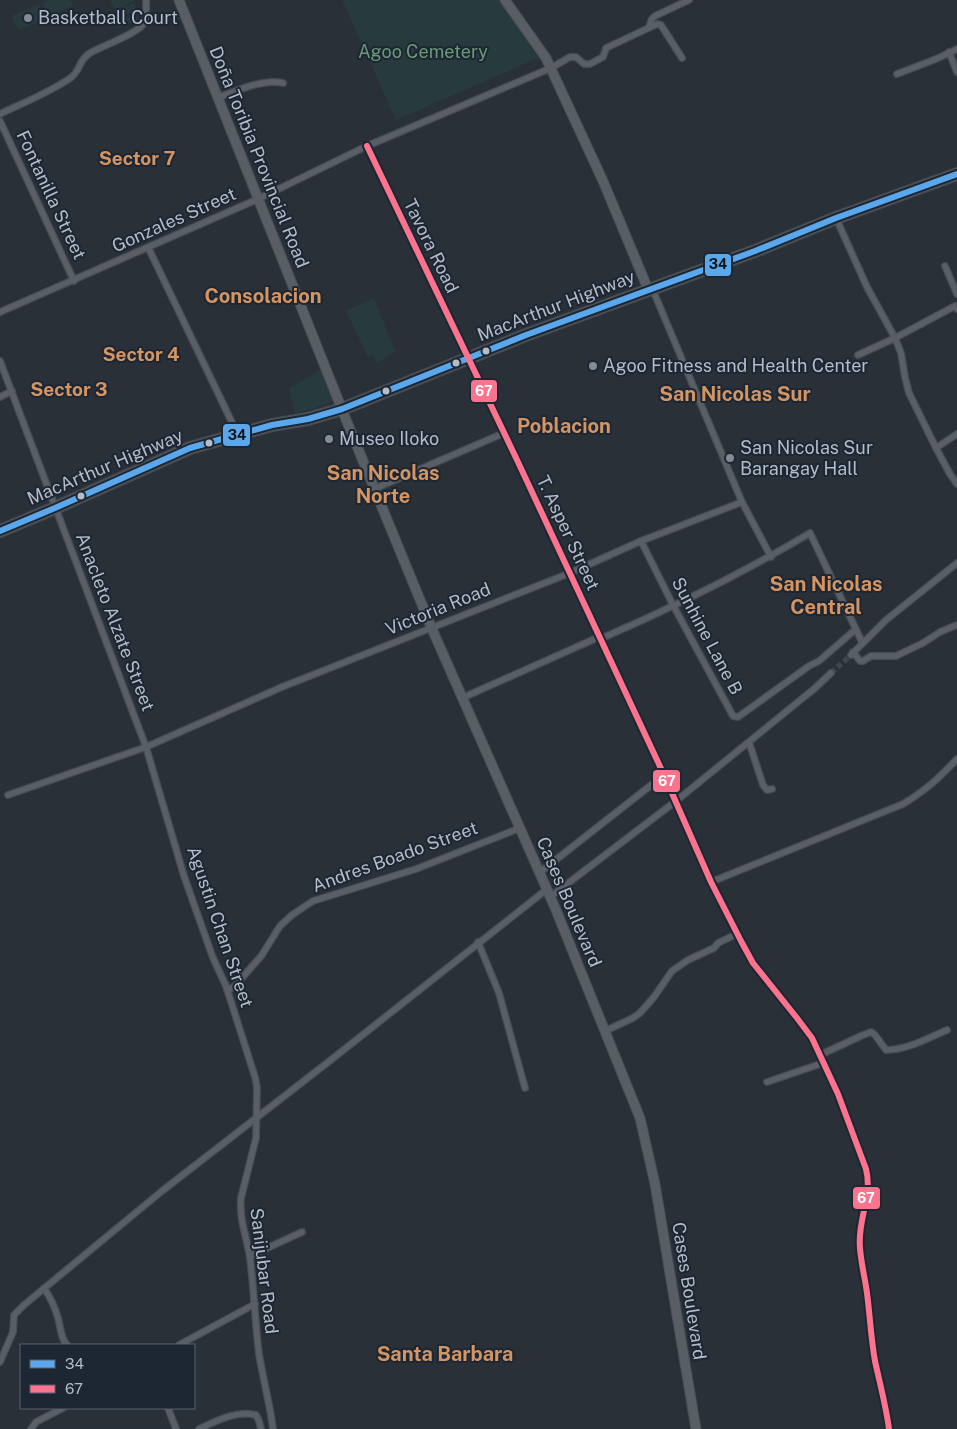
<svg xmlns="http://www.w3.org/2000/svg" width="957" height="1429" font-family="'Public Sans',sans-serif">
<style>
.green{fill:#273a3e}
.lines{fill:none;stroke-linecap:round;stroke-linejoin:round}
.street-tunnel{stroke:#3f454e;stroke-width:5.5;stroke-dasharray:5.5 3;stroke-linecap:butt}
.street-casing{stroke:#484c53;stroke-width:8}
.secondary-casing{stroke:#484c53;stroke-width:11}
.highway-casing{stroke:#474c53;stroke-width:14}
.street{stroke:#5a5e66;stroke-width:5.5}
.secondary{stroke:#595d64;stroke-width:9}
.highway{stroke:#5a5d60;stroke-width:11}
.bus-1-casing{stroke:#1d2633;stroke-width:10}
.bus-2-casing{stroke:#1d2633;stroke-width:10}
.bus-1{stroke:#5aa8eb;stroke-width:6}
.bus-2{stroke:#fc738d;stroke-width:6}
.poi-dot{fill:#848b96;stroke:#1d2633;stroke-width:2}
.bus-dot{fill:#b4bcc9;stroke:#1d2633;stroke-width:2}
.labels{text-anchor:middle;stroke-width:4;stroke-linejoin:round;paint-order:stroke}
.poi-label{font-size:18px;fill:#b4bcc9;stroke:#1d2633;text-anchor:start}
.park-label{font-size:18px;fill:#6b9a76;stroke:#1d2633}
.street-label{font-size:18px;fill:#b4bcc9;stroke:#1d2633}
.neighbourhood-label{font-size:19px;font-weight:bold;fill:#d59563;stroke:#1d2633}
.quarter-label{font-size:20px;font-weight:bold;fill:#d59563;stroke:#1d2633}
.line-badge{stroke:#1d2633;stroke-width:2}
.badge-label{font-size:14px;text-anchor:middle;font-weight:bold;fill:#fff}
.pale-badge-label{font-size:14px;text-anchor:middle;font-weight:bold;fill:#111}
</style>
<rect width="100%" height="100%" fill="#2a3038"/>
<g class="green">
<polygon points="49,0 71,0 73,6 48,16 42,3"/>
<polygon points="110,0 136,0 115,10"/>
<polygon points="342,0 500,0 538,58 396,120"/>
<polygon points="134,3 137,10 117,18 114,11"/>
<polygon points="39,4 44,20 19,30 11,16"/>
<polygon points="136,13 139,20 118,28 116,22"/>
<polygon points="374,298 395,351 377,363 373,355 368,357 346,311"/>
<polygon points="320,370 333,402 312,409 295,413 289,388"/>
</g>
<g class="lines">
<polyline class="street-tunnel" points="831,673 851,655"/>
<g class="street-casing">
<g id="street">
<polyline points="649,27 652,19 655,16 689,0"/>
<polyline points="949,52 957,72"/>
<polyline points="897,74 936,59 957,49"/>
<path d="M217 98C236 91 264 78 283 83"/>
<path d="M0 114C23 103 48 93 69 79 82 71 77 61 90 53 102 46 139 33 144 23 147 17 146 7 146 0"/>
<polyline points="0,121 74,281"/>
<path d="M367 146 518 462 664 775 711 882 741 941 753 963 797 1018 812 1038 838 1094 866 1169C873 1197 857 1220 860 1248 861 1263 865 1278 867 1293 870 1316 871 1339 875 1361 880 1384 886 1406 889 1429"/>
<polyline points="836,218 867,287 895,338 901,353 905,377 909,393 936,448 950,474 957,484"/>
<polyline points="148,247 238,435"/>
<polyline points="945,266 957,294"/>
<polyline points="652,288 742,502 771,557"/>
<polyline points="0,312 258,199 367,146 551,68 570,57 576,57 584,64 590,64 603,57 606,48 657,24 661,25 682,58"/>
<polyline points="858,355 895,338 955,306 957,309"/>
<path d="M0 361 146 747 184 876 213 958 226 986 255 1077 257 1087 256 1138 241 1198C239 1219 247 1238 250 1258 254 1290 255 1322 259 1354 263 1379 270 1404 273 1429"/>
<polyline points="0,397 12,391"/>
<polyline points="936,448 957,434"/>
<polyline points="374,489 504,433"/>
<polyline points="641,541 673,605 733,716 738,717 809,666 819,661 856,629"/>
<path d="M600 639C672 608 743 573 810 533L862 642"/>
<polyline points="853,652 860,661 863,661 871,656 896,656 923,643 940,632 957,625"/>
<polyline points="851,655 886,620 957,563"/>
<polyline points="462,698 599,637"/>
<polyline points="749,742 763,785 767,790 772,789"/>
<polyline points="8,795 146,747 282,687 570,573 641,541 742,502"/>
<polyline points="539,873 664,775"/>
<path d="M711 882 903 804C926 790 938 779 957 759"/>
<polyline points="550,897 676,801 814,689 831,673"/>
<polyline points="478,942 499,993 525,1088"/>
<polyline points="227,990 234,987 262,955 280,926 292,915 313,901 416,869 520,828"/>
<polyline points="605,1031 633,1018 640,1013 654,997 672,971 688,960 714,948 718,943 737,934"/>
<path d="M820 1055 863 1035 871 1032 875 1035 886 1050C907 1050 928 1038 947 1030"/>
<polyline points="767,1082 823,1063"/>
<polyline points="250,1256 302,1232"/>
<path d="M44 1288C50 1297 55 1307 58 1318 61 1328 60 1337 67 1345"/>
<polyline points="179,1345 255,1304"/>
<polyline points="0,1362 13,1332 14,1315 24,1305 162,1191 327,1063 546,890"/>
<polyline points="168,1408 176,1429"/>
<polyline points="31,1429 36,1422 63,1408"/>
<path d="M199 1429C216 1421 236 1410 256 1415L259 1421 261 1429"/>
</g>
</g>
<g class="secondary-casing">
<g id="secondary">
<polyline points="179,0 345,417 432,629 556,910 640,1118 655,1184 696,1429"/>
<polyline points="505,0 546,58 603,181 648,289"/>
</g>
</g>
<g class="highway-casing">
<polyline id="highway" points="0,531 55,508 190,448 272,425 308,419 342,409 526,335 755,251 836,218 957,174"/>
</g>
<use href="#street" class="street"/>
<use href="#secondary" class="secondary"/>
<use href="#highway" class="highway"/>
<g class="bus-1-casing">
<polyline id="bus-1" points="0,531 55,508 190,448 272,425 308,419 342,409 526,335 755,251 836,218 957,174"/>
</g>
<g class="bus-2-casing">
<path id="bus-2" d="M367 146 518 462 664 775 711 882 741 941 753 963 797 1018 812 1038 838 1094 866 1169C873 1197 857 1220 860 1248 861 1263 865 1278 867 1293 870 1316 871 1339 875 1361 880 1384 886 1406 889 1429"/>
</g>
<use href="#bus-1" class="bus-1"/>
<use href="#bus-2" class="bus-2"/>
</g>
<g class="poi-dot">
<circle cx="28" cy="18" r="5"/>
<circle cx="593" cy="366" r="5"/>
<circle cx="329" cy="439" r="5"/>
<circle cx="730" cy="458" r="5"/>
</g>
<g class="bus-dot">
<circle cx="486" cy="351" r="4.5"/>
<circle cx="456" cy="363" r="4.5"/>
<circle cx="386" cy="391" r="4.5"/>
<circle cx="209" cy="443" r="4.5"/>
<circle cx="81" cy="496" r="4.5"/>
</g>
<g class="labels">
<g class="poi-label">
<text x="38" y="24">Basketball Court</text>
<text x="603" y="372">Agoo Fitness and Health Center</text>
<text x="339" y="445">Museo Iloko</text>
<text x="740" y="454">San Nicolas Sur<tspan x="740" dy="21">Barangay Hall</tspan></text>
</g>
<g class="park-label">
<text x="423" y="58">Agoo Cemetery</text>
</g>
<g class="street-label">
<text transform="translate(259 157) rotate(68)" y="6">Doña Toribia Provincial Road</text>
<text transform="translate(51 195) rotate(65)" y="6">Fontanilla Street</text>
<text transform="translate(174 220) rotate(-24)" y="6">Gonzales Street</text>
<text transform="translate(431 246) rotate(64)" y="6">Tavora Road</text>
<text transform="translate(556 306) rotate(-21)" y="6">MacArthur Highway</text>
<text transform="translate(105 467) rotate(-23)" y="6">MacArthur Highway</text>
<text transform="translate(568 533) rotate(65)" y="6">T. Asper Street</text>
<text transform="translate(438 609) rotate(-22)" y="6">Victoria Road</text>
<text transform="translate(115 622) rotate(69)" y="6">Anacleto Alzate Street</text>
<text transform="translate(707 636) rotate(62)" y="6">Sunhine Lane B</text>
<text transform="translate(395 857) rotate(-20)" y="6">Andres Boado Street</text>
<text transform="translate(569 902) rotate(67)" y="6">Cases Boulevard</text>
<text transform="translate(220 927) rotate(71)" y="6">Agustin Chan Street</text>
<text transform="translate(264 1271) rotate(83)" y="6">Sanijubar Road</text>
<text transform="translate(689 1291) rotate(81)" y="6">Cases Boulevard</text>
</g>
<g class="neighbourhood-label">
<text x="137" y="165">Sector 7</text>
<text x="141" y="361">Sector 4</text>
<text x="69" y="396">Sector 3</text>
</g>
<g class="quarter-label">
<text x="263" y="303">Consolacion</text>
<text x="735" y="401">San Nicolas Sur</text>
<text x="564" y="433">Poblacion</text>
<text x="383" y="480">San Nicolas<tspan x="383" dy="23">Norte</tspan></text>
<text x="826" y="591">San Nicolas<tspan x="826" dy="23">Central</tspan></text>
<text x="445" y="1361">Santa Barbara</text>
</g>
</g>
<g class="line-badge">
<rect x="704" y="253" width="28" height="24" rx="5" fill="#5aa8eb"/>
<rect x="470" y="379" width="28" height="24" rx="5" fill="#fc738d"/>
<rect x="222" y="423" width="29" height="24" rx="5" fill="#5aa8eb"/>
<rect x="652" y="769" width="29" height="24" rx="5" fill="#fc738d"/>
<rect x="852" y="1186" width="29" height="24" rx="5" fill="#fc738d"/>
</g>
<g class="badge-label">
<text x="484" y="396">67</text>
<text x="667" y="786">67</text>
<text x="866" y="1203">67</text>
</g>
<g class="pale-badge-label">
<text x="718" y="269">34</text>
<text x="237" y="440">34</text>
</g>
<rect x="20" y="1344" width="175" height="65" fill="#1d2633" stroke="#59626f"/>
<rect x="30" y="1360" width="25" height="8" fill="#5aa8eb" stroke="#59626f"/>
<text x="65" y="1369" font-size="15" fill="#b4bcc9">34</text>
<rect x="30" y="1385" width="25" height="8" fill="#fc738d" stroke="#59626f"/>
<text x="65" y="1394" font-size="15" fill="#b4bcc9">67</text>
</svg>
